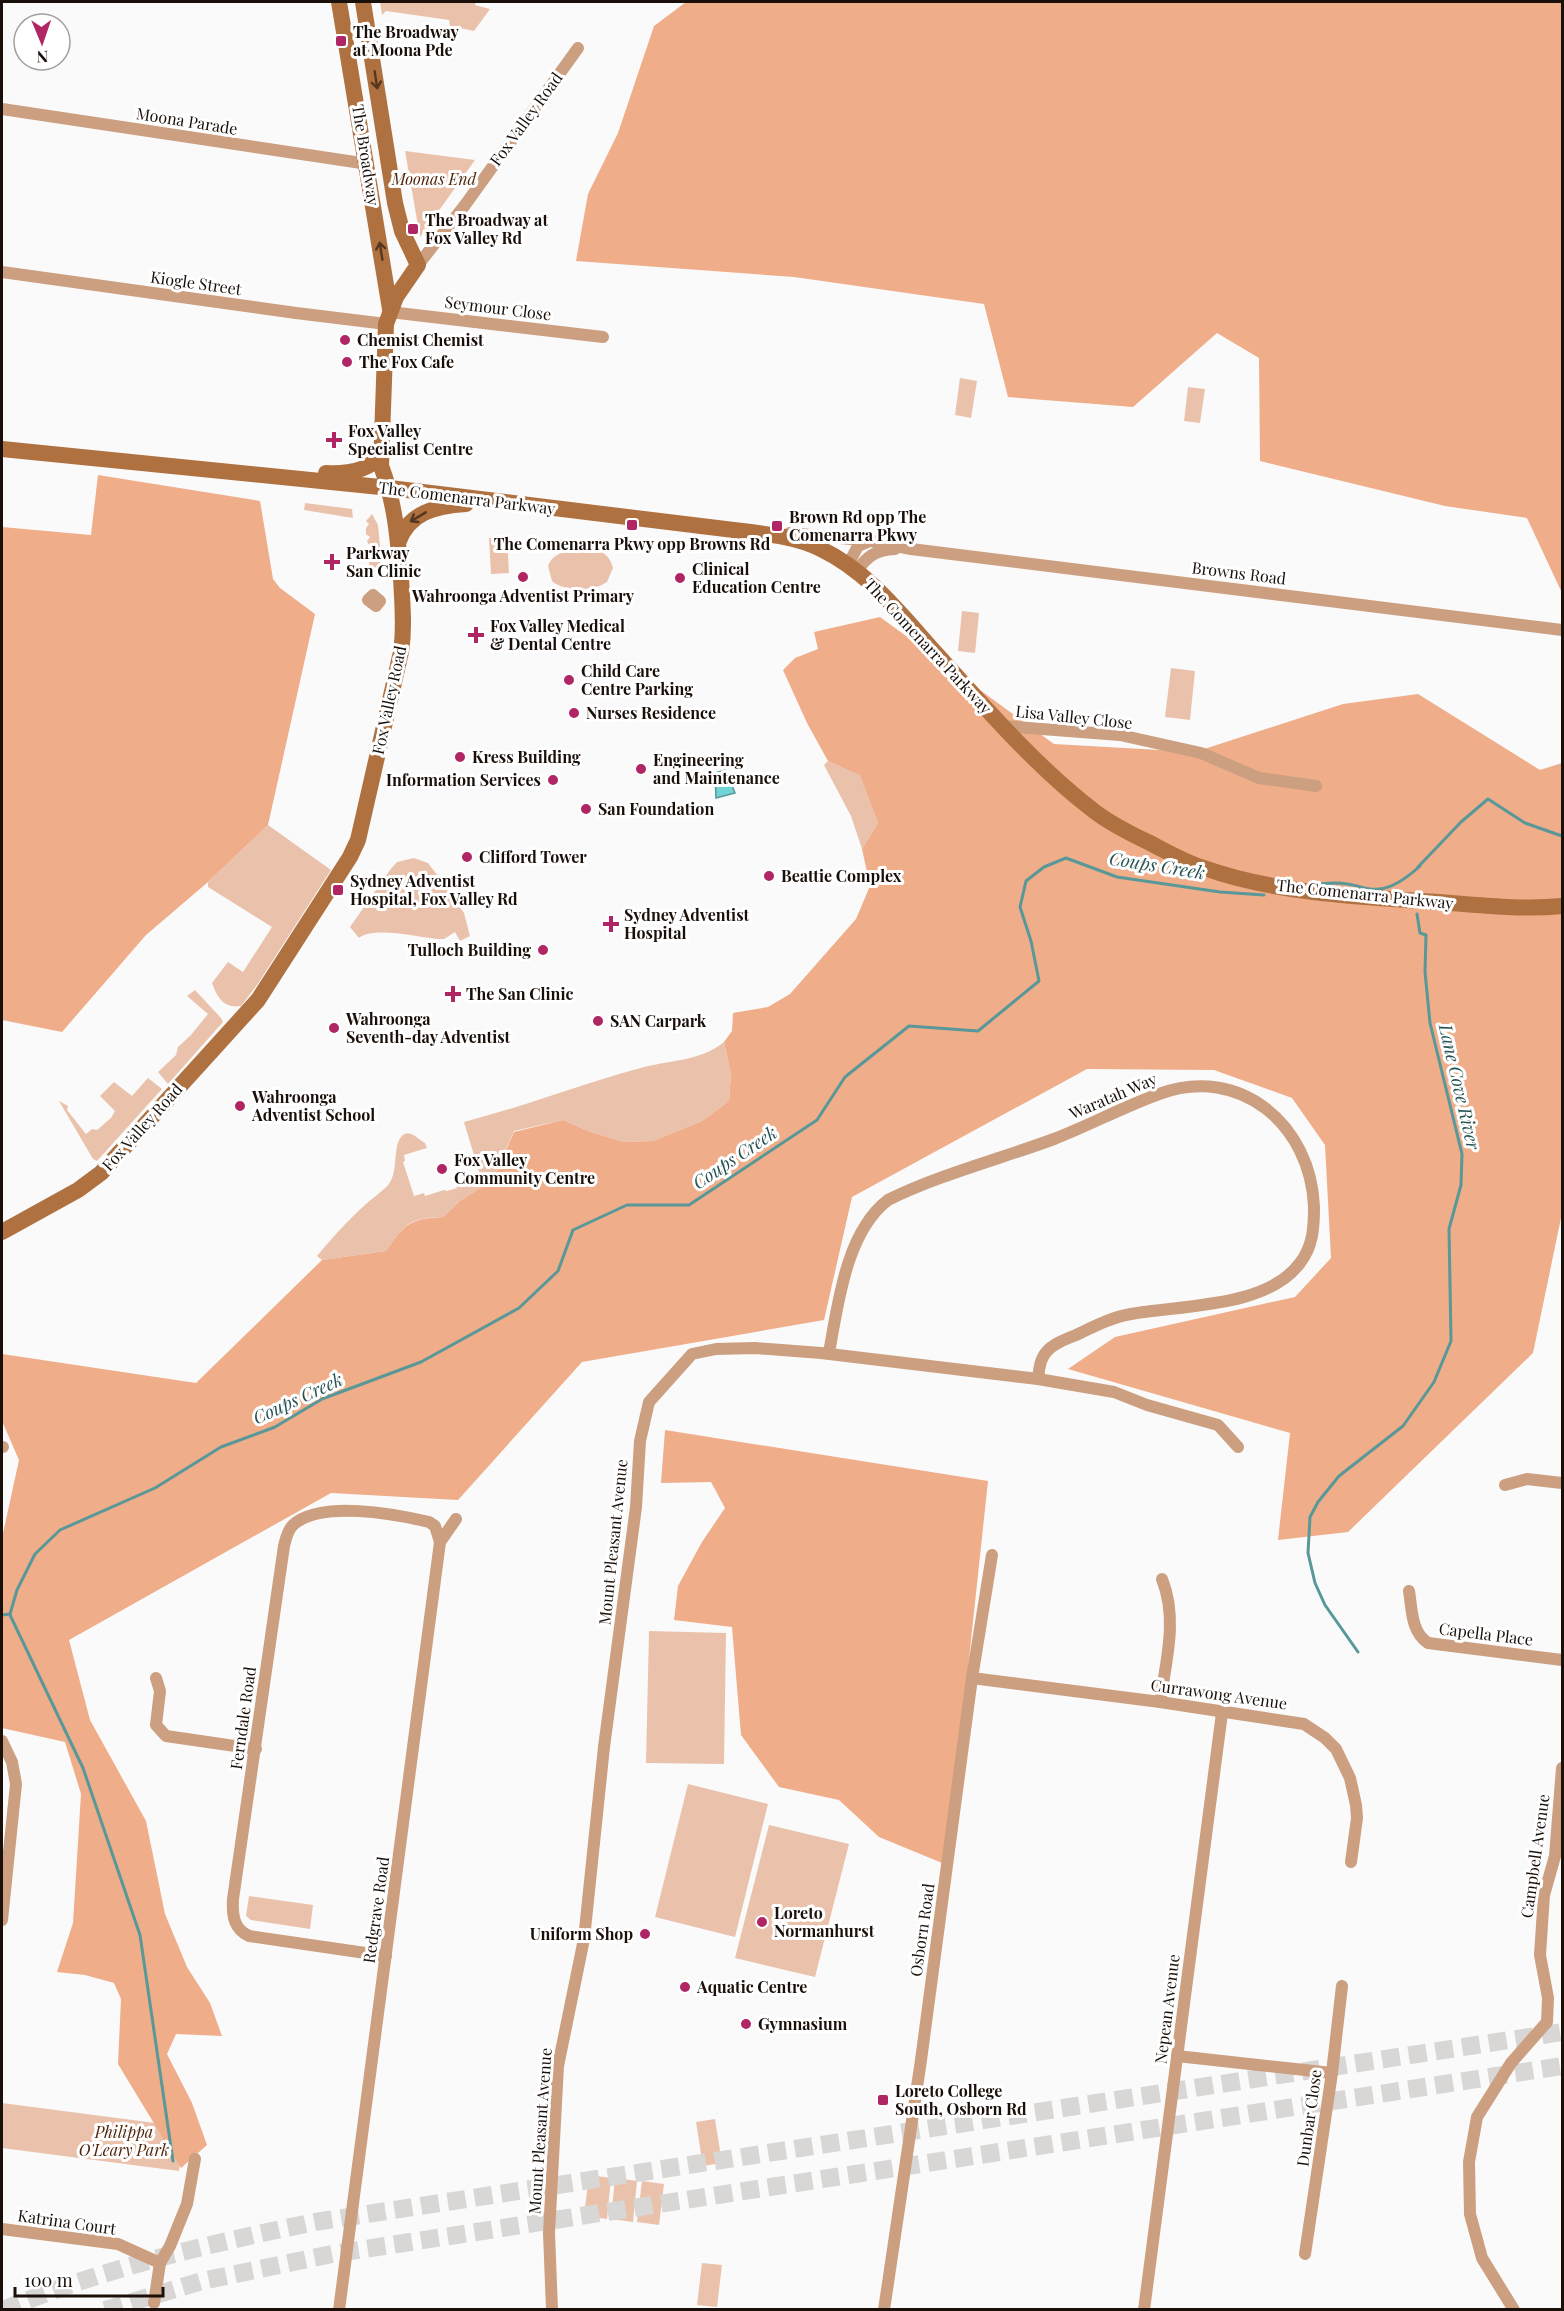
<svg xmlns="http://www.w3.org/2000/svg" width="1564" height="2311" font-family="'Playfair Display',serif">
<style>
.green{fill:#eac2ac}
.forest{fill:#efad89}
.water{fill:#72d3d6;stroke:#589898;stroke-width:1.5}
.lines{fill:none;stroke-linecap:round;stroke-linejoin:round}
.stream{stroke:#589898;stroke-width:3}
.highway-tunnel{stroke:#d8d7d6;stroke-width:18;stroke-dasharray:18 9;stroke-linecap:butt}
.street{stroke:#cb9f7f;stroke-width:12}
.secondary{stroke:#b07140;stroke-width:16}
.oneway{stroke:#56361f}
.poi-dot{fill:#b02665;stroke:#fff;stroke-width:2}
.labels{text-anchor:middle;stroke-width:6;stroke-linejoin:round;paint-order:stroke}
.poi-label{font-size:16px;font-weight:bold;fill:#1a0f09;stroke:#fff;text-anchor:start}
.street-label{font-size:16px;fill:#1a0f09;stroke:#fff}
.park-label{font-size:16px;font-style:italic;fill:#4e2409;stroke:#fff}
.water-label{font-size:18px;font-style:italic;fill:#265253;stroke:#fff}
</style>
<rect width="100%" height="100%" fill="#fafafa"/>
<g class="green">
<polygon points="380,2 476,2 475,5 490,9 474,31 450,26 449,20 386,11 382,15"/>
<polygon points="405,151 475,160 420,237"/>
<polygon points="960,378 977,381 971,418 955,415"/>
<polygon points="1188,387 1205,389 1200,423 1184,421"/>
<polygon points="305,503 352,509 353,518 304,510"/>
<polygon points="372,514 378,525 382,568 378,565 370,573 368,553 371,549 367,541 370,537 366,534 366,528 369,524 366,521"/>
<polygon points="507,537 509,573 491,574 489,538"/>
<path d="M590 550C603 550 610 556 613 568L607 582C595 591 563 592 552 581L548 566C555 548 574 552 590 550Z"/>
<polygon points="962,611 979,613 975,653 958,651"/>
<polygon points="1171,668 1195,671 1190,720 1165,717"/>
<polygon points="828,761 860,774 878,823 862,849 851,816 824,765"/>
<path d="M268 825 331 870 257 985 241 1006C224 1009 217 997 212 983L228 962 243 972 272 927 208 887V882Z"/>
<path d="M414 858 428 863 455 898 454 899 464 913 470 936 460 941 455 932 444 939H437C418 937 373 926 359 938L350 927 390 870 397 862Z"/>
<polygon points="195,990 221,1018 223,1022 168,1084 158,1072 176,1055 178,1047 191,1035 208,1014 187,996"/>
<path d="M724 1042 731 1074 729 1101 702 1121 653 1141 624 1142 591 1132 563 1120 514 1131 494 1179 460 1201 443 1217C408 1218 405 1224 386 1251L322 1260 317 1256C332 1238 347 1221 365 1205 372 1198 382 1192 389 1184 399 1170 392 1146 402 1136 409 1128 419 1140 425 1143L427 1148 404 1155 405 1161 403 1162 414 1196 424 1193 425 1196 444 1190 447 1191 457 1188 455 1183 480 1175 464 1122C522 1107 579 1085 637 1069 666 1060 700 1062 724 1042Z"/>
<polygon points="148,1078 162,1089 97,1161 93,1159 59,1101 68,1106 67,1110 86,1134 92,1129 97,1130 111,1118 115,1111 100,1096 114,1082 132,1096"/>
<polygon points="649,1631 726,1633 724,1764 646,1763"/>
<polygon points="688,1784 768,1804 735,1937 655,1917"/>
<polygon points="769,1825 849,1844 815,1977 735,1958"/>
<polygon points="249,1896 313,1905 310,1929 251,1920 246,1916"/>
<polygon points="2,2103 186,2127 179,2171 2,2148"/>
<polygon points="715,2119 722,2163 703,2166 696,2122"/>
<polygon points="589,2175 611,2178 607,2219 584,2216"/>
<polygon points="615,2178 637,2181 633,2222 611,2219"/>
<polygon points="642,2181 664,2184 659,2225 637,2222"/>
<polygon points="702,2263 722,2265 717,2307 697,2305"/>
</g>
<g class="forest">
<polygon points="686,2 1562,2 1562,593 1527,518 1445,506 1260,461 1259,358 1217,333 1133,407 1008,397 984,304 794,277 576,261 588,194 618,133 654,26"/>
<polygon points="98,475 260,501 273,579 280,588 315,614 268,825 208,882 146,935 62,1032 2,1020 2,527 91,535"/>
<path d="M880 617 1054 744 1195 752 1343 704 1418 694 1540 770 1562 763V1213L1533 1353 1348 1532 1278 1540 1290 1433 1068 1369 1115 1337 1295 1297 1331 1258 1325 1145 1292 1098 1214 1070 1087 1069 852 1197 824 1320 582 1362 458 1500 331 1493 69 1640 90 1720 146 1821 165 1914 187 1967 210 2003 222 2036 176 2034 167 2054 192 2103 207 2145 181 2168 118 2064 121 1999 114 1983 85 1975 57 1972 73 1923 81 1794 65 1742 2 1728V1538L19 1460 2 1421V1354L196 1383 322 1260 386 1251C405 1224 408 1219 443 1217L460 1201 494 1179 514 1132 563 1120 591 1132 624 1142 653 1141 702 1121 729 1101 731 1074 724 1042 732 1031 733 1013 768 1007 790 994 856 919 870 886 862 849 878 823 860 775 828 761 807 723 783 670 795 658 818 649 814 632Z"/>
<polygon points="665,1430 988,1481 947,1865 879,1837 839,1800 779,1787 741,1735 732,1627 674,1620 678,1586 702,1542 725,1508 711,1482 661,1483"/>
</g>
<polygon class="water" points="726,770 735,793 716,798 715,773"/>
<g class="lines">
<g class="stream">
<polyline points="1418,867 1461,822 1488,799 1525,823 1562,836"/>
<path d="M1314 885C1326 883 1336 882 1347 884 1358 885 1368 891 1379 889 1394 888 1409 876 1420 866"/>
<polyline points="2,1615 10,1614 17,1590 35,1554 60,1530 155,1488 221,1447 275,1427 322,1399 421,1362 519,1308 558,1271 573,1230 627,1205 689,1205 817,1120 845,1077 909,1026 978,1031 1039,981 1031,941 1020,907 1026,881 1044,867 1066,858 1117,877 1220,892 1264,895"/>
<polyline points="10,1615 83,1768 140,1935 173,2161"/>
<polyline points="1358,1652 1325,1605 1315,1583 1308,1553 1310,1517 1318,1502 1339,1476 1403,1426 1434,1382 1451,1341 1449,1229 1461,1185 1462,1154 1430,1023 1425,972 1426,935 1420,933 1417,914"/>
</g>
<g class="highway-tunnel">
<path d="M3 2310C104 2268 208 2244 315 2222L1562 2032"/>
<polyline points="105,2310 202,2281 332,2254 1562,2066"/>
</g>
<g class="street">
<polyline points="2,109 368,164"/>
<polyline points="418,265 465,205 578,48"/>
<polyline points="2,272 296,313 386,324"/>
<polyline points="390,312 603,337"/>
<polyline points="790,533 871,541 911,549 1562,630"/>
<polyline points="848,565 858,546 870,541"/>
<path d="M857 571C867 556 876 550 895 549"/>
<polygon points="373,595 380,601 376,606 368,600"/>
<polyline points="1002,726 1120,735 1201,753 1259,778 1316,786"/>
<path d="M829 1353C838 1304 846 1232 888 1200 941 1174 1000 1159 1054 1139 1090 1125 1123 1107 1159 1094 1240 1064 1311 1125 1314 1207 1314 1228 1313 1246 1300 1263 1267 1308 1181 1305 1131 1314 1112 1317 1093 1327 1076 1335 1064 1340 1049 1345 1043 1357 1039 1364 1039 1372 1038 1379"/>
<polyline points="2,1447 3,1447"/>
<polyline points="1505,1485 1527,1479 1562,1483"/>
<path d="M1409 1591C1412 1609 1411 1632 1428 1643L1562 1660"/>
<polyline points="156,1678 160,1691 156,1725 166,1736 256,1749"/>
<polyline points="972,1678 1160,1702 1304,1724 1325,1738 1336,1749 1350,1778 1356,1805 1357,1818 1351,1862"/>
<path d="M1160 1702C1166 1661 1178 1619 1162 1579"/>
<polyline points="2,1741 12,1762 16,1784 2,1920"/>
<path d="M386 1956 249 1936C234 1929 232 1916 233 1899L284 1546C286 1539 287 1531 293 1525 321 1500 395 1514 429 1522L435 1526 440 1542"/>
<polyline points="1177,2056 1332,2073"/>
<polyline points="2,2229 118,2244 160,2263"/>
<polyline points="1305,2254 1332,2073 1342,1986"/>
<polyline points="154,2303 160,2263 170,2246 187,2204 195,2159"/>
<polyline points="339,2310 440,1542 456,1519"/>
<polyline points="552,2310 549,2233 558,2066 584,1939 604,1747 636,1507 640,1441 649,1402 692,1354 716,1349 755,1348 821,1353 1038,1379 1114,1392 1147,1405 1218,1425 1238,1447"/>
<polyline points="884,2310 921,2060 972,1678 992,1555"/>
<polyline points="1144,2310 1222,1713"/>
<polyline points="1514,2310 1482,2258 1470,2214 1469,2162 1477,2117 1511,2063 1547,2022 1548,1998 1540,1955 1544,1895 1555,1856 1562,1768"/>
</g>
<g class="secondary">
<polyline points="339,2 390,309"/>
<path d="M2 449 390 488 742 531C768 534 797 537 821 549 867 571 899 612 933 650 984 706 1034 765 1094 811 1111 824 1129 833 1148 842 1166 851 1184 862 1204 868 1278 894 1361 897 1439 902 1480 905 1522 910 1562 906"/>
<path d="M326 473C346 474 368 471 380 456"/>
<path d="M398 543C409 512 436 506 466 504"/>
<path d="M2 1232 78 1190 101 1173 258 1000 350 857 358 840 401 652C405 626 402 602 401 577 398 539 395 502 381 466L386 324 396 297 418 265 402 231 395 203 363 2"/>
</g>
</g>
<defs><path id="oneway-shaft" d="M-6 0H5M1.5-3L5.5 0L1.5 3" fill="none" stroke-width="1.6" stroke-linecap="round" stroke-linejoin="round" transform="scale(1.5)"/></defs>
<g class="oneway">
<use href="#oneway-shaft" transform="translate(376 80) rotate(81)"/>
<use href="#oneway-shaft" transform="translate(381 251) rotate(-99)"/>
<use href="#oneway-shaft" transform="translate(418 517) rotate(149)"/>
</g>
<g class="poi-dot">
<rect x="335" y="35" width="12" height="12" rx="3"/>
<rect x="407" y="223" width="12" height="12" rx="3"/>
<circle cx="345" cy="340" r="6"/>
<circle cx="347" cy="362" r="6"/>
<path d="M331 431h6v6h6v6h-6v6h-6v-6h-6v-6h6z"/>
<rect x="626" y="519" width="12" height="12" rx="3"/>
<rect x="771" y="520" width="12" height="12" rx="3"/>
<path d="M329 553h6v6h6v6h-6v6h-6v-6h-6v-6h6z"/>
<circle cx="523" cy="577" r="6"/>
<circle cx="680" cy="578" r="6"/>
<path d="M473 626h6v6h6v6h-6v6h-6v-6h-6v-6h6z"/>
<circle cx="569" cy="680" r="6"/>
<circle cx="574" cy="713" r="6"/>
<circle cx="460" cy="757" r="6"/>
<circle cx="641" cy="769" r="6"/>
<circle cx="553" cy="780" r="6"/>
<circle cx="586" cy="809" r="6"/>
<circle cx="467" cy="857" r="6"/>
<circle cx="769" cy="876" r="6"/>
<rect x="332" y="884" width="12" height="12" rx="3"/>
<path d="M608 915h6v6h6v6h-6v6h-6v-6h-6v-6h6z"/>
<circle cx="543" cy="950" r="6"/>
<path d="M450 985h6v6h6v6h-6v6h-6v-6h-6v-6h6z"/>
<circle cx="598" cy="1021" r="6"/>
<circle cx="334" cy="1028" r="6"/>
<circle cx="240" cy="1106" r="6"/>
<circle cx="442" cy="1169" r="6"/>
<circle cx="762" cy="1922" r="6"/>
<circle cx="645" cy="1934" r="6"/>
<circle cx="685" cy="1987" r="6"/>
<circle cx="746" cy="2024" r="6"/>
<rect x="877" y="2094" width="12" height="12" rx="3"/>
</g>
<g class="labels">
<g class="poi-label">
<text x="353" y="38">The Broadway<tspan x="353" dy="18">at Moona Pde</tspan></text>
<text x="425" y="226">The Broadway at<tspan x="425" dy="18">Fox Valley Rd</tspan></text>
<text x="357" y="346">Chemist Chemist</text>
<text x="359" y="368">The Fox Cafe</text>
<text x="348" y="437">Fox Valley<tspan x="348" dy="18">Specialist Centre</tspan></text>
<text x="789" y="523">Brown Rd opp The<tspan x="789" dy="18">Comenarra Pkwy</tspan></text>
<text x="632" y="550" text-anchor="middle">The Comenarra Pkwy opp Browns Rd</text>
<text x="346" y="559">Parkway<tspan x="346" dy="18">San Clinic</tspan></text>
<text x="692" y="575">Clinical<tspan x="692" dy="18">Education Centre</tspan></text>
<text x="523" y="602" text-anchor="middle">Wahroonga Adventist Primary</text>
<text x="490" y="632">Fox Valley Medical<tspan x="490" dy="18">&amp; Dental Centre</tspan></text>
<text x="581" y="677">Child Care<tspan x="581" dy="18">Centre Parking</tspan></text>
<text x="586" y="719">Nurses Residence</text>
<text x="472" y="763">Kress Building</text>
<text x="653" y="766">Engineering<tspan x="653" dy="18">and Maintenance</tspan></text>
<text x="541" y="786" text-anchor="end">Information Services</text>
<text x="598" y="815">San Foundation</text>
<text x="479" y="863">Clifford Tower</text>
<text x="781" y="882">Beattie Complex</text>
<text x="350" y="887">Sydney Adventist<tspan x="350" dy="18">Hospital, Fox Valley Rd</tspan></text>
<text x="624" y="921">Sydney Adventist<tspan x="624" dy="18">Hospital</tspan></text>
<text x="531" y="956" text-anchor="end">Tulloch Building</text>
<text x="466" y="1000">The San Clinic</text>
<text x="346" y="1025">Wahroonga<tspan x="346" dy="18">Seventh-day Adventist</tspan></text>
<text x="610" y="1027">SAN Carpark</text>
<text x="252" y="1103">Wahroonga<tspan x="252" dy="18">Adventist School</tspan></text>
<text x="454" y="1166">Fox Valley<tspan x="454" dy="18">Community Centre</tspan></text>
<text x="774" y="1919">Loreto<tspan x="774" dy="18">Normanhurst</tspan></text>
<text x="633" y="1940" text-anchor="end">Uniform Shop</text>
<text x="697" y="1993">Aquatic Centre</text>
<text x="758" y="2030">Gymnasium</text>
<text x="895" y="2097">Loreto College<tspan x="895" dy="18">South, Osborn Rd</tspan></text>
</g>
<g class="street-label">
<text transform="translate(526 119) rotate(-54)" y="6">Fox Valley Road</text>
<text transform="translate(187 121) rotate(9)" y="6">Moona Parade</text>
<text transform="translate(366 155) rotate(81)" y="6">The Broadway</text>
<text transform="translate(196 283) rotate(8)" y="6">Kiogle Street</text>
<text transform="translate(498 308) rotate(7)" y="6">Seymour Close</text>
<text transform="translate(467 498) rotate(7)" y="6">The Comenarra Parkway</text>
<text transform="translate(1239 573) rotate(7)" y="6">Browns Road</text>
<text transform="translate(928 646) rotate(47)" y="6">The Comenarra Parkway</text>
<text transform="translate(389 700) rotate(-78)" y="6">Fox Valley Road</text>
<text transform="translate(1074 717) rotate(6)" y="6">Lisa Valley Close</text>
<text transform="translate(1365 894) rotate(6)" y="6">The Comenarra Parkway</text>
<text transform="translate(1113 1096) rotate(-23)" y="6">Waratah Way</text>
<text transform="translate(142 1127) rotate(-48)" y="6">Fox Valley Road</text>
<text transform="translate(613 1542) rotate(-84)" y="6">Mount Pleasant Avenue</text>
<text transform="translate(1486 1634) rotate(7)" y="6">Capella Place</text>
<text transform="translate(1219 1694) rotate(8)" y="6">Currawong Avenue</text>
<text transform="translate(243 1718) rotate(-82)" y="6">Ferndale Road</text>
<text transform="translate(1535 1856) rotate(-82)" y="6">Campbell Avenue</text>
<text transform="translate(376 1910) rotate(-82)" y="6">Redgrave Road</text>
<text transform="translate(922 1930) rotate(-82)" y="6">Osborn Road</text>
<text transform="translate(1167 2009) rotate(-83)" y="6">Nepean Avenue</text>
<text transform="translate(1309 2118) rotate(-82)" y="6">Dunbar Close</text>
<text transform="translate(540 2131) rotate(-86)" y="6">Mount Pleasant Avenue</text>
<text transform="translate(67 2222) rotate(8)" y="6">Katrina Court</text>
</g>
<g class="park-label">
<text x="434" y="185">Moonas End</text>
<text x="124" y="2138">Philippa<tspan x="124" dy="18">O'Leary Park</tspan></text>
</g>
<g class="water-label">
<text transform="translate(1157 866) rotate(9)" y="6">Coups Creek</text>
<text transform="translate(1459 1087) rotate(77)" y="6">Lane Cove River</text>
<text transform="translate(735 1158) rotate(-34)" y="6">Coups Creek</text>
<text transform="translate(298 1399) rotate(-25)" y="6">Coups Creek</text>
</g>
</g>
<rect width="1564" height="2311" fill="none" stroke="#1a0f09" stroke-width="6"/>
<g transform="translate(42 42) rotate(178)"><circle r="28" fill="#ffffff" stroke="#a39f9d" stroke-width="1.5"/>
<path d="M0-4.5L10 22L0 15L-10 22Z" fill="#b02665"/>
<text y="-9" font-size="16" font-weight="bold" text-anchor="middle" fill="#1a0f09">N</text>
</g>
<path d="M15 2287v9h148v-9" fill="none" stroke="#1a0f09" stroke-width="3"/>
<text x="24" y="2287" font-size="18" fill="#1a0f09" stroke="#ffffff" stroke-width="4.5" paint-order="stroke">100 m</text>
</svg>
